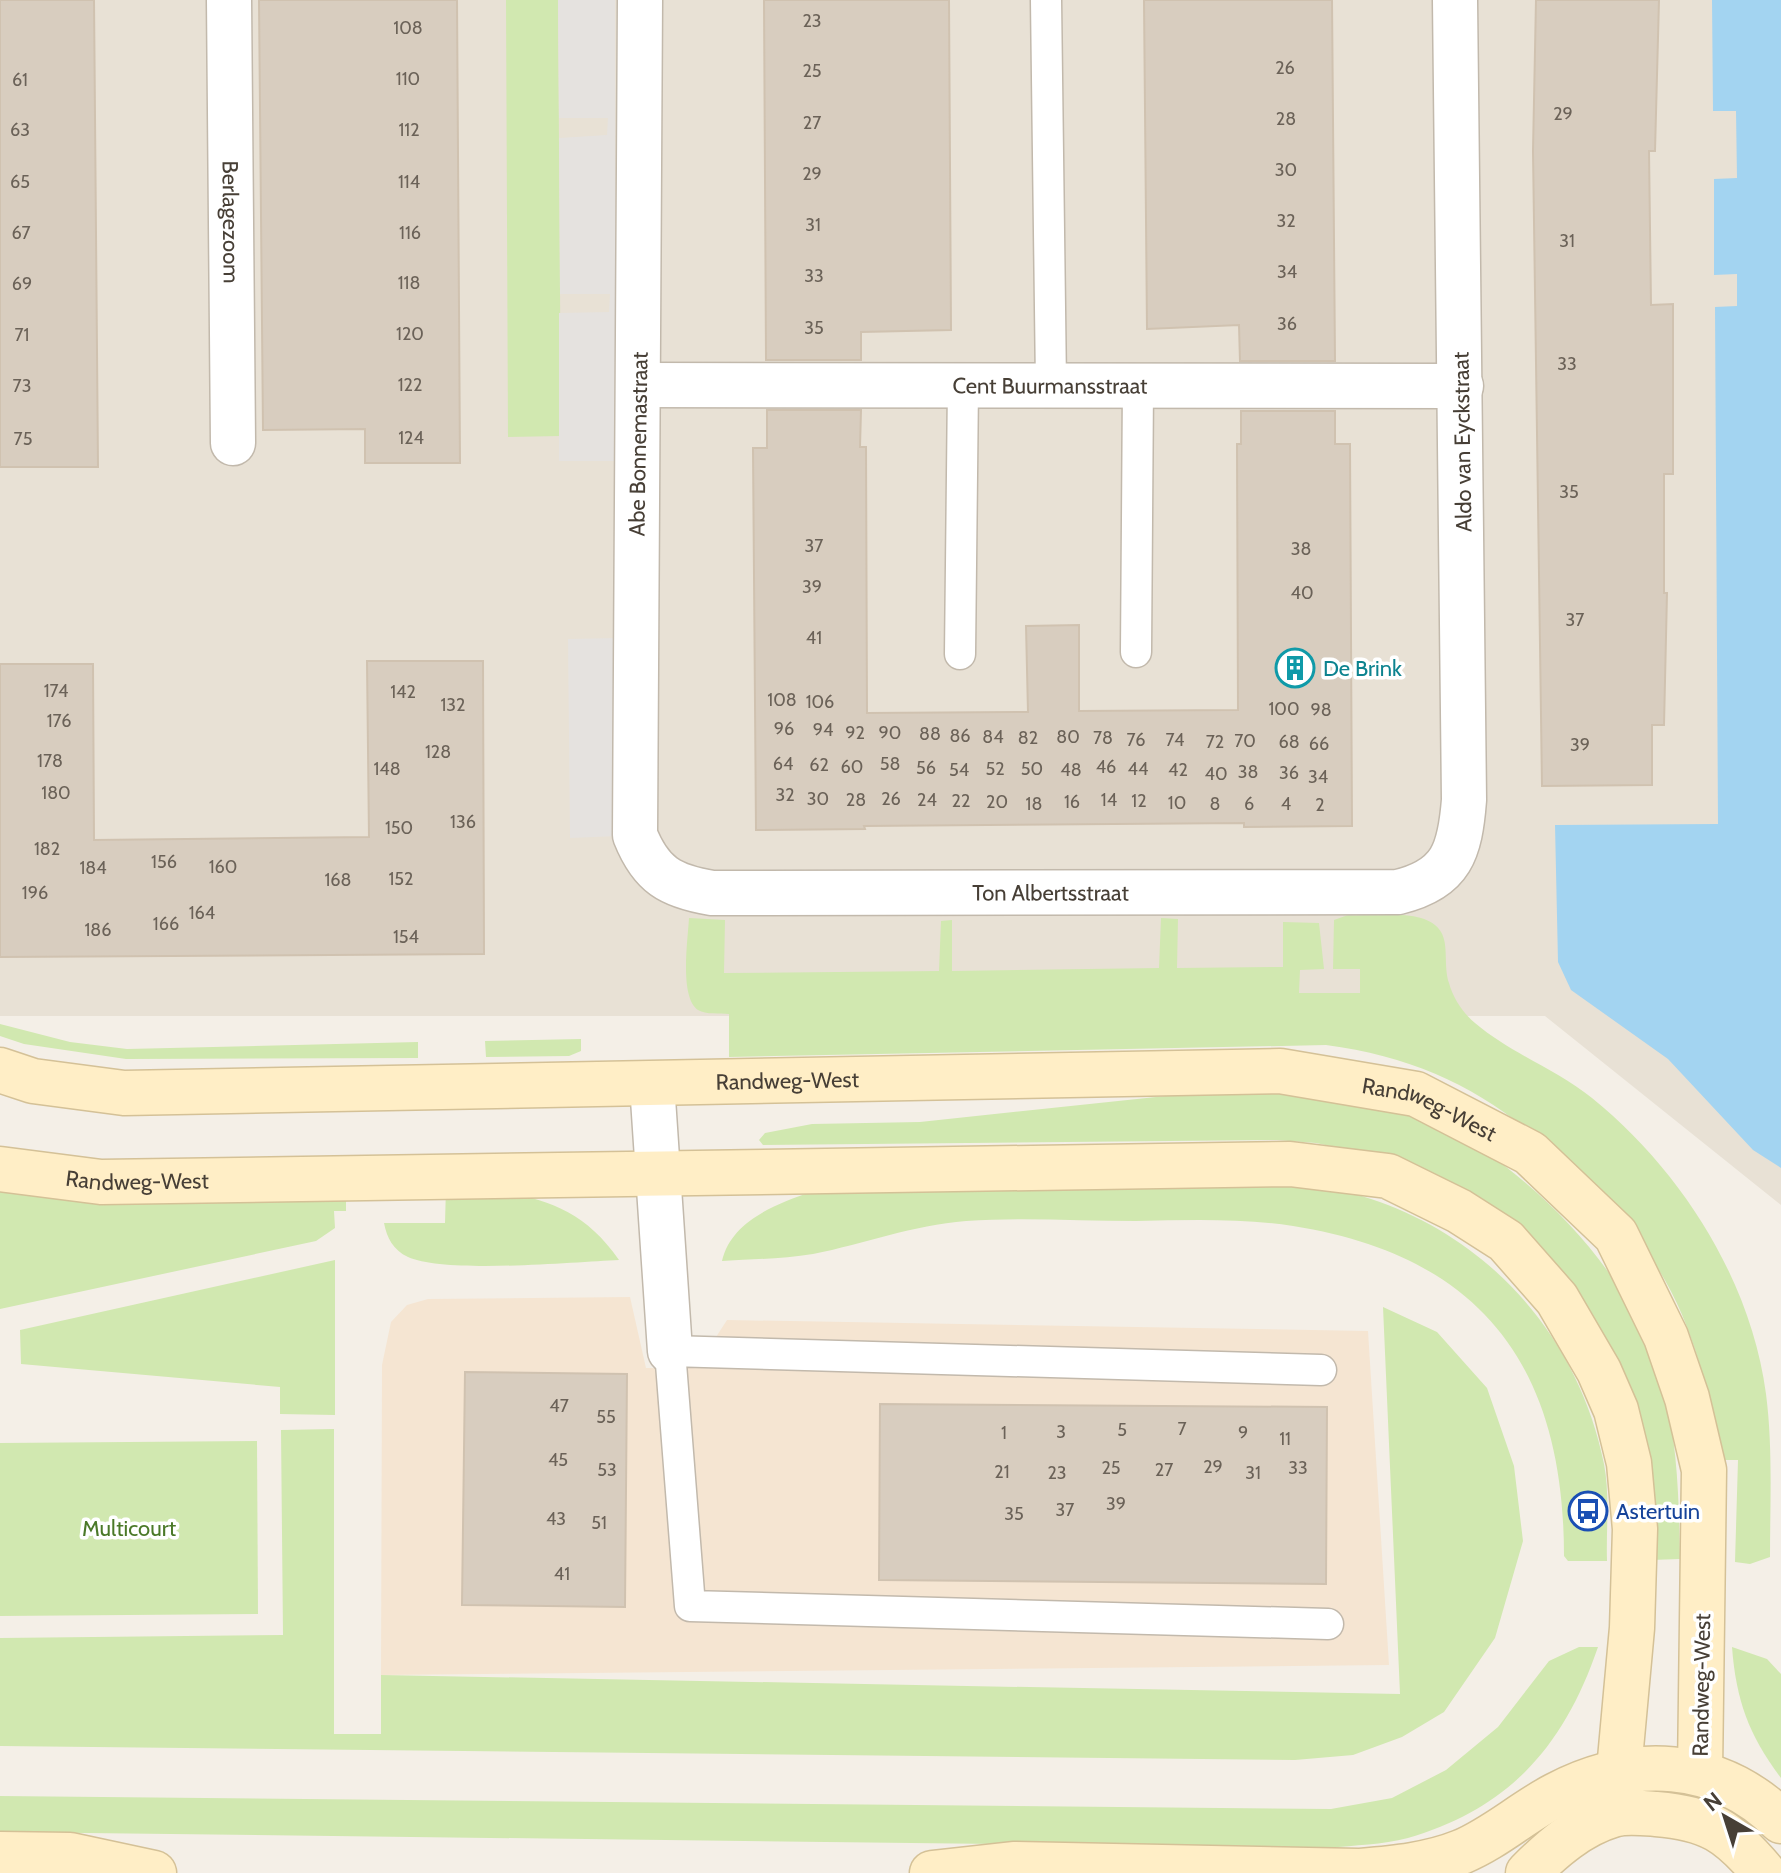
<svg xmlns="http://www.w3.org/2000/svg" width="1781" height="1873" font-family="Cabin,sans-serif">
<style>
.residential{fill:#e8e1d5}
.commercial{fill:#f5e5d2}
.green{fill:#d1e8b0}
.parking{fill:#e5e2df}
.water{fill:#a3d4f1}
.building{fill:#d8cdbf;stroke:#d0c2b0;stroke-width:2}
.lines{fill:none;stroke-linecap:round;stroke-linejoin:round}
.service-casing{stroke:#c2b9ac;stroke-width:33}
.minor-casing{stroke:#c2b9ac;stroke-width:47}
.secondary-casing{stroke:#d4c197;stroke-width:47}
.service{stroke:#fff;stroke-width:30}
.minor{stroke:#fff;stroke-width:44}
.secondary{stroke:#ffeec6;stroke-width:44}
.labels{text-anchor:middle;stroke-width:7;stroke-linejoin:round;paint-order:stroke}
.number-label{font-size:18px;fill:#6b6258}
.street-label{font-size:22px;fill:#473f36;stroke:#fff}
.culture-label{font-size:22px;fill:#0d838f;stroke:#fff;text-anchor:start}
.transit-label{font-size:22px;fill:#164399;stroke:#fff;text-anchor:start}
.park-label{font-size:22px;fill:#4b7929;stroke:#fff}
</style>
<rect width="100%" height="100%" fill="#f4efe7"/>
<polygon class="residential" points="0,0 1781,0 1781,1205 1545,1016 0,1016"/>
<polygon class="commercial" points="630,1297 646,1368 696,1368 727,1320 1368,1331 1389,1665 381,1675 382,1365 391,1322 407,1305 428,1299"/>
<g class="green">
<polygon points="506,0 558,0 561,436 508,437"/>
<path d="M1348 915C1371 916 1400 912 1421 918 1456 929 1441 956 1449 983 1453 998 1463 1013 1475 1023 1510 1053 1556 1069 1592 1098 1681 1170 1751 1280 1766 1394 1773 1448 1770 1503 1770 1557L1750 1564 1735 1562 1738 1460H1720C1710 1390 1689 1306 1644 1249 1628 1229 1609 1210 1591 1191 1515 1107 1439 1060 1326 1045L729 1057V1014C720 1013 706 1015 698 1010 679 997 688 939 689 918L725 920 724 973 939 971 941 921 952 920V971L1159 968 1161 918 1178 919 1177 968 1283 967V922L1319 923 1324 969 1300 970 1299 993H1360V969H1333L1334 920Z"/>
<polygon points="0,1024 70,1042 127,1049 418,1042 418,1058 126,1059 24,1044 0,1036"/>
<polygon points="581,1039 581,1051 569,1056 486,1057 485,1041"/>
<path d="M1329 1090C1368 1102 1414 1110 1451 1128 1463 1134 1474 1145 1486 1152 1565 1208 1641 1293 1664 1390 1678 1446 1679 1503 1680 1559L1651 1560 1613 1357 1382 1157 1316 1143 1277 1140 763 1145 759 1140 765 1133 812 1124 920 1122 1175 1095Z"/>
<path d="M1257 1181C1295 1185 1334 1186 1371 1199 1492 1239 1579 1339 1604 1464 1610 1495 1606 1530 1607 1561H1568L1564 1556C1564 1368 1483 1256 1293 1226 1241 1218 1188 1220 1136 1221 1080 1221 1022 1217 966 1221 913 1225 864 1244 813 1254 783 1259 752 1259 722 1261 731 1221 776 1204 811 1192Z"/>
<polygon points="0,1186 346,1187 346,1211 334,1211 335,1228 316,1241 0,1309"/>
<path d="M446 1187C518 1193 574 1195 619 1260 572 1262 445 1274 408 1257 393 1250 387 1238 384 1223H445Z"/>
<polygon points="335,1260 335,1415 280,1414 280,1387 21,1364 20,1330"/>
<polygon points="1383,1307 1437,1332 1487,1388 1514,1466 1523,1541 1495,1638 1444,1712 1402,1737 1353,1755 1295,1760 0,1746 0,1638 283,1635 281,1430 334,1429 334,1734 381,1734 381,1675 1400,1694"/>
<polygon points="257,1441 258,1614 0,1616 0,1443"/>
<path d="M1579 1647H1598C1564 1746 1510 1808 1408 1838 1382 1845 1355 1845 1329 1848L0 1832V1796L1331 1809 1392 1798 1446 1770 1498 1727 1549 1661Z"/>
<path d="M1732 1647 1767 1659 1781 1674V1778C1749 1736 1736 1700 1732 1647Z"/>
</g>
<g class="parking">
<polygon points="558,0 615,0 615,461 559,461 559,313 609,312 610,294 560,294 559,138 607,135 608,118 559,118"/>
<polygon points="617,638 619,836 570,838 568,639"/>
</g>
<polygon class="water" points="1712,0 1781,0 1781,1168 1753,1150 1668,1059 1571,990 1558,962 1555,825 1718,824 1715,307 1737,306 1737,274 1714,275 1714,179 1737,178 1736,111 1713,111"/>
<g class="building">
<polygon points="0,0 94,0 98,467 0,467"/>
<polygon points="259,0 457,0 460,463 365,463 365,429 263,430"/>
<polygon points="764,0 949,0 951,330 861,332 861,360 766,360"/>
<polygon points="1144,0 1332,0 1335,361 1240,361 1239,325 1147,329"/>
<polygon points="1536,0 1659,0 1655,151 1649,151 1651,305 1673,304 1673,474 1664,474 1664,593 1667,593 1664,725 1652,725 1652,785 1542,786 1533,151"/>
<polygon points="767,410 861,410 860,447 866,447 867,713 1028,712 1026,626 1079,625 1079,711 1238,710 1237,444 1241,444 1241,411 1335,411 1335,444 1350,444 1352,826 1244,827 1244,823 864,826 865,829 756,830 753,448 767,448"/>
<polygon points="367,661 483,661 484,954 0,957 0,664 93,664 94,840 369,837"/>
<polygon points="465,1372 627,1374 625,1607 462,1605"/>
<polygon points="880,1404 1327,1407 1326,1584 879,1580"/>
</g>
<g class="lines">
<g class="service-casing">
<g id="service">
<polyline points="1046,0 1051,385"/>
<polyline points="1136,652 1138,386"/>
<polyline points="960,654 963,385"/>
<polyline points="1321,1370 670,1351 690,1606 1328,1624"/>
</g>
</g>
<g class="minor-casing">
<g id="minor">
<path id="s1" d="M229 0 233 443"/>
<path id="s2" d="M640 0 635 835C651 875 670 886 712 893L1398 892C1452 879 1460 851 1464 800L1455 0"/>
<path id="s3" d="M640 385 1461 386"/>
<polyline points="652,1084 670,1351"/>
</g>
</g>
<g class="secondary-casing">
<g id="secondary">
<path id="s4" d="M0 1070 33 1081 124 1093 1280 1071 1416 1094 1530 1153 1616 1235 1666 1337 1687 1398 1704 1470 1700 1772"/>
<path id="s5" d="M0 1169 101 1182 1290 1164 1388 1176 1459 1211 1506 1241 1557 1299 1599 1371 1616 1410 1629 1463 1635 1529 1632 1628 1615 1814"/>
<polyline points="0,1854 70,1855 154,1873"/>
<path d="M932 1873 1013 1864 1359 1871C1393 1868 1429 1865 1461 1852 1495 1838 1523 1812 1556 1795 1632 1755 1717 1758 1781 1821"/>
<path d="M1528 1873C1552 1849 1579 1825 1613 1815 1625 1811 1643 1813 1656 1814 1709 1818 1730 1832 1764 1873"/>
</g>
</g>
<use href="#service" class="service"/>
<use href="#minor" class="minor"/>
<use href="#secondary" class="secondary"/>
</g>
<defs>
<g id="building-ring" transform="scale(2)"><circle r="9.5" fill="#fff" stroke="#0f9aa8" stroke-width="1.5"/><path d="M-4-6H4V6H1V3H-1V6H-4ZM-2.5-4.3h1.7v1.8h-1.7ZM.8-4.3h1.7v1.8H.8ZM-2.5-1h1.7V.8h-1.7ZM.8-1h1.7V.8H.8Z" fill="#0f9aa8"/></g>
<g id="bus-ring" transform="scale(2)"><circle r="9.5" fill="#fff" stroke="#1a4fb4" stroke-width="1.5"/><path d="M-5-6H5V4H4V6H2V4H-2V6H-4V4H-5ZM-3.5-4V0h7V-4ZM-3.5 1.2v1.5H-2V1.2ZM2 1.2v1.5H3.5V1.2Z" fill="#1a4fb4"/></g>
</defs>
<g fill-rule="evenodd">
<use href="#building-ring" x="1295" y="668"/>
<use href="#bus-ring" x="1588" y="1511"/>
</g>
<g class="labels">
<g class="number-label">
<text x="812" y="27">23</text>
<text x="408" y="34">108</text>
<text x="1285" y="74">26</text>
<text x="812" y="77">25</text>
<text x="408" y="85">110</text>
<text x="20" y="86">61</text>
<text x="1563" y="120">29</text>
<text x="1286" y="125">28</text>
<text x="812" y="129">27</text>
<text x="20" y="136">63</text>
<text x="409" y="136">112</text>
<text x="1286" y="176">30</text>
<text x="812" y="180">29</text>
<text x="20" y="188">65</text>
<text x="409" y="188">114</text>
<text x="1286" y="227">32</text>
<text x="813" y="231">31</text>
<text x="21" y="239">67</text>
<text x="410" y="239">116</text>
<text x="1567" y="247">31</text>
<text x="1287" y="278">34</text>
<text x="814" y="282">33</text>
<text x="409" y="289">118</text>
<text x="22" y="290">69</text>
<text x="1287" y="330">36</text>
<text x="814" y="334">35</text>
<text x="410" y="340">120</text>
<text x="22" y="341">71</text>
<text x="1567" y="370">33</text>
<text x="410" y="391">122</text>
<text x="22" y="392">73</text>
<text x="411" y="444">124</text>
<text x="23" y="445">75</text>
<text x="1569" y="498">35</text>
<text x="814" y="552">37</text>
<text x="1301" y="555">38</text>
<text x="812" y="593">39</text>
<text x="1302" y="599">40</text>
<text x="1575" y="626">37</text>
<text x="814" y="644">41</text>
<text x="56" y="697">174</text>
<text x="403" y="698">142</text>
<text x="782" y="706">108</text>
<text x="820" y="708">106</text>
<text x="453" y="711">132</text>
<text x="1284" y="715">100</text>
<text x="1321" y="716">98</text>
<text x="59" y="727">176</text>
<text x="784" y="735">96</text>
<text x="823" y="736">94</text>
<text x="855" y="739">92</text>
<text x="890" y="739">90</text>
<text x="930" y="740">88</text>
<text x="960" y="742">86</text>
<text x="993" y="743">84</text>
<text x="1068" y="743">80</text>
<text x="1028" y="744">82</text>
<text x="1103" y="744">78</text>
<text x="1136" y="746">76</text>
<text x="1175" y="746">74</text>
<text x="1245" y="747">70</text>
<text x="1215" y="748">72</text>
<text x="1289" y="748">68</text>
<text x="1319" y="750">66</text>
<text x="1580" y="751">39</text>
<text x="438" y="758">128</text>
<text x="50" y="767">178</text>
<text x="783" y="770">64</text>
<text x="890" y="770">58</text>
<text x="819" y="771">62</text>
<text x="852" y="773">60</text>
<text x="1106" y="773">46</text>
<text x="926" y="774">56</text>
<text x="387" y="775">148</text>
<text x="995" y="775">52</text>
<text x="1032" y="775">50</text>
<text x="1138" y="775">44</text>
<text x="959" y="776">54</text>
<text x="1071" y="776">48</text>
<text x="1178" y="776">42</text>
<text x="1248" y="778">38</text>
<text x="1289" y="779">36</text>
<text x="1216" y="780">40</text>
<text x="1318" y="783">34</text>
<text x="56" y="799">180</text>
<text x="785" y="801">32</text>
<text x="818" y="805">30</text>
<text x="891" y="805">26</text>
<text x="856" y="806">28</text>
<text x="927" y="806">24</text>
<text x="1109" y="806">14</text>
<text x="961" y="807">22</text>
<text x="1139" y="807">12</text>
<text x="997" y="808">20</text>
<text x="1072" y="808">16</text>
<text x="1177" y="809">10</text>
<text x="1034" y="810">18</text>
<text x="1215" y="810">8</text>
<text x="1249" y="810">6</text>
<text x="1286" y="810">4</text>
<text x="1320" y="811">2</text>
<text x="463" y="828">136</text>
<text x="399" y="834">150</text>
<text x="47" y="855">182</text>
<text x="164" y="868">156</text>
<text x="223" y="873">160</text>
<text x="93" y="874">184</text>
<text x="401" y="885">152</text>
<text x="338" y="886">168</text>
<text x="35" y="899">196</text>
<text x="202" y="919">164</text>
<text x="166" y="930">166</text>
<text x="98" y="936">186</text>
<text x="406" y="943">154</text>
<text x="559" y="1412">47</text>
<text x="606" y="1423">55</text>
<text x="1182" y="1435">7</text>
<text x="1122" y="1436">5</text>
<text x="1061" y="1438">3</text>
<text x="1004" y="1439">1</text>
<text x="1243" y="1439">9</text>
<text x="1285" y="1445">11</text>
<text x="558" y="1466">45</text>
<text x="1213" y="1473">29</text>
<text x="1111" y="1474">25</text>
<text x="1298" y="1474">33</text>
<text x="607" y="1476">53</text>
<text x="1164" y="1476">27</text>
<text x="1002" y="1478">21</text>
<text x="1057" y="1479">23</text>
<text x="1253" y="1479">31</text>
<text x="1116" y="1510">39</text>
<text x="1065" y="1516">37</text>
<text x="1014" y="1520">35</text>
<text x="556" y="1525">43</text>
<text x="599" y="1529">51</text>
<text x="562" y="1580">41</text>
</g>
<g class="street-label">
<text dy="8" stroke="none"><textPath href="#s1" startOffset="222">Berlagezoom</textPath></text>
<text dy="8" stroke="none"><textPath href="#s3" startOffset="410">Cent Buurmansstraat</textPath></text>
<text transform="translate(1462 442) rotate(-91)" y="8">Aldo van Eyckstraat</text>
<text transform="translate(638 444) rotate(-89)" y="8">Abe Bonnemastraat</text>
<text dy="8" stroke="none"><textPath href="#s2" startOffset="1276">Ton Albertsstraat</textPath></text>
<text dy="8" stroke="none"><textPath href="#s4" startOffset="790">Randweg-West</textPath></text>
<text dy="8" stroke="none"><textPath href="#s4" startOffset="1438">Randweg-West</textPath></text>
<text dy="8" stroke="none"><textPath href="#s5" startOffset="138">Randweg-West</textPath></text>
<text transform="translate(1701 1685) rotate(-89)" y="8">Randweg-West</text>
</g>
<g class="culture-label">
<text x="1323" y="676">De Brink</text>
</g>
<g class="transit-label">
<text x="1616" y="1519">Astertuin</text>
</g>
<g class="park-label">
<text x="129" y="1536">Multicourt</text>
</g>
</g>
<g transform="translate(1725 1817) rotate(321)" stroke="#ffffff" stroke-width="6" paint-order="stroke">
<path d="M0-6L14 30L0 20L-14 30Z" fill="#473f36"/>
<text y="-12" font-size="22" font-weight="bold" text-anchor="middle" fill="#473f36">N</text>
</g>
</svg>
